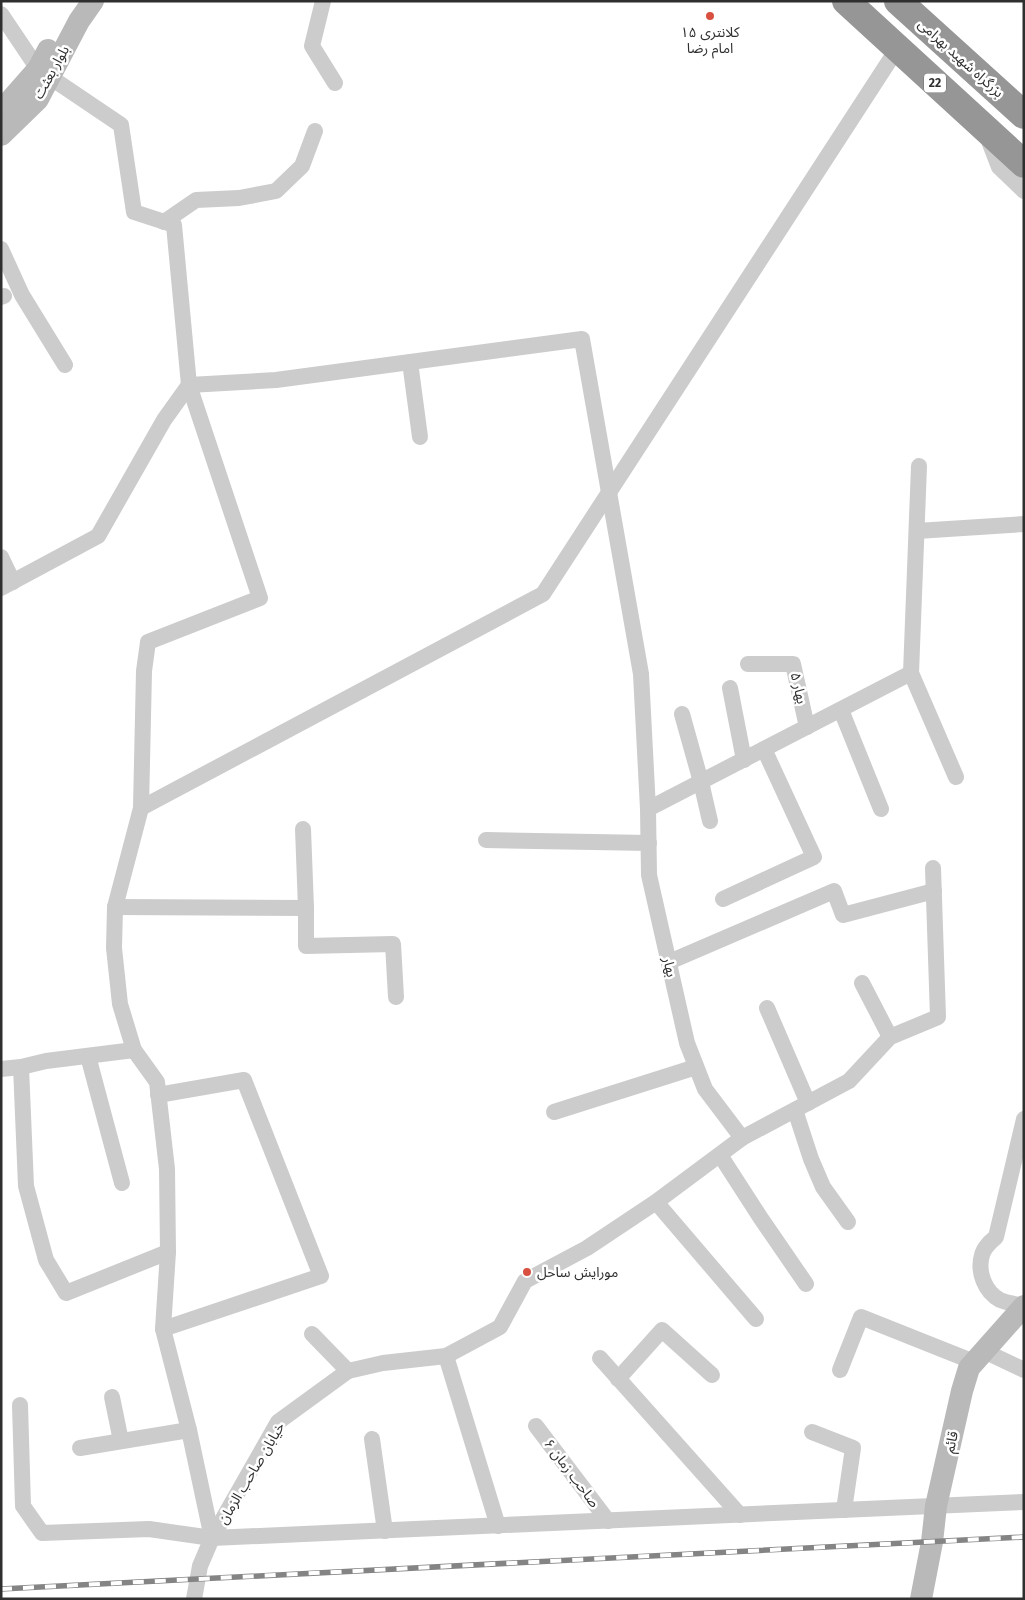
<svg xmlns="http://www.w3.org/2000/svg" width="1025" height="1600" font-family="'Fira Sans','Noto Sans Arabic',sans-serif">
<style>
.lines{fill:none;stroke-linecap:round;stroke-linejoin:round}
.street{stroke:#ccc;stroke-width:16}
.secondary{stroke:#b9b9b9;stroke-width:22}
.highway{stroke:#969696;stroke-width:28}
.rail-casing{stroke:#848484;stroke-width:5.5}
.rail{stroke:#fff;stroke-width:4;stroke-dasharray:11;stroke-linecap:butt}
.poi-dot{fill:#d75040;stroke:#fff;stroke-width:2}
.labels{text-anchor:middle;stroke-width:5;stroke-linejoin:round;paint-order:stroke}
.shield{fill:#fff;stroke:#6d6d6d;stroke-width:1}
.shield-label{font-size:12px;font-weight:bold;fill:#2f2f2f}
.poi-label{font-size:14px;fill:#2f2f2f;stroke:#fff}
.street-label{font-size:14px;fill:#2f2f2f;stroke:#fff}
</style>
<rect width="100%" height="100%" fill="#fff"/>
<g class="lines">
<g class="street">
<polyline points="323,1 312,46 335,83"/>
<polyline points="1,14 38,69 121,125 134,212 174,225 189,385 260,598 148,642 144,671 141,808 115,907 114,948 120,1004 134,1050"/>
<polyline points="987,136 999,167 1024,191"/>
<polyline points="164,222 196,200 239,198 276,191 302,166 315,131"/>
<polyline points="1,249 22,295 65,365"/>
<polyline points="1,297 4,296"/>
<polyline points="410,362 420,437"/>
<polyline points="917,531 1024,524"/>
<polyline points="1,557 13,582"/>
<polyline points="1,588 98,536 164,420 189,385 276,380 582,339 641,674 648,809 649,875 687,1043 705,1089 742,1138"/>
<polyline points="748,664 793,664 807,727"/>
<polyline points="911,673 919,466"/>
<polyline points="730,688 744,760"/>
<polyline points="841,710 881,809"/>
<polyline points="682,714 701,782 710,821"/>
<polyline points="141,808 543,594 897,49"/>
<polyline points="648,809 911,673 956,777"/>
<polyline points="303,829 306,908"/>
<polyline points="486,840 649,843"/>
<polyline points="723,899 814,857 764,749"/>
<polyline points="115,907 306,908 306,946 393,944 396,997"/>
<polyline points="669,962 834,891 843,915 934,891"/>
<polyline points="862,983 890,1037"/>
<polyline points="767,1008 808,1103"/>
<polyline points="88,1056 122,1183"/>
<polyline points="21,1067 26,1186 46,1260 66,1293 168,1252"/>
<polyline points="1,1069 21,1067 46,1061 134,1050 157,1082 167,1169 168,1252 163,1329 189,1430 212,1538"/>
<polyline points="158,1095 244,1080 321,1276 163,1329"/>
<polyline points="795,1110 811,1159 823,1187 848,1222"/>
<polyline points="554,1112 696,1067"/>
<polyline points="720,1155 760,1217 806,1284"/>
<polyline points="656,1202 756,1319"/>
<path d="M1023 1306C1016 1304 1007 1303 1000 1300 985 1292 977 1272 982 1255 984 1247 990 1242 996 1237L1024 1119"/>
<polyline points="984,1351 1024,1370"/>
<polyline points="446,1356 498,1526"/>
<polyline points="600,1358 740,1515"/>
<polyline points="840,1370 861,1317 974,1362"/>
<polyline points="348,1371 383,1363 446,1356 500,1327 525,1281 587,1248 656,1202 742,1138 849,1081 890,1037 938,1017 933,868"/>
<polyline points="618,1379 662,1330 712,1375"/>
<polyline points="112,1397 121,1441"/>
<polyline points="20,1405 23,1506 42,1533 149,1529 212,1538 1024,1502"/>
<polyline points="536,1426 608,1521"/>
<polyline points="812,1432 853,1448 844,1510"/>
<polyline points="372,1439 385,1531"/>
<polyline points="80,1448 189,1430"/>
<polyline points="194,1599 200,1566 212,1538 278,1422 348,1371 312,1334"/>
</g>
<g class="secondary">
<polyline points="1,111 38,69 48,50"/>
<polyline points="1,135 38,99 79,21 93,1"/>
<polyline points="921,1599 932,1542 936,1506 962,1391 969,1368 1024,1306"/>
</g>
<g class="highway">
<polyline points="846,1 1024,164"/>
<polyline points="898,1 1024,115"/>
</g>
<g class="rail-casing">
<polyline id="rail" points="1,1589 1024,1537"/>
</g>
<use href="#rail" class="rail"/>
</g>
<g class="poi-dot">
<circle cx="710" cy="16" r="5"/>
<circle cx="527" cy="1272" r="5"/>
</g>
<g class="labels">
<rect class="shield" x="924" y="73.5" width="22" height="19" rx="4"/>
<g class="shield-label">
<text x="935" y="87">22</text>
</g>
<g class="poi-label">
<text x="710" y="37">کلانتری ۱۵<tspan x="710" dy="16">امام رضا</tspan></text>
<text x="537" y="1277" text-anchor="start">مورایش ساحل</text>
</g>
<g class="street-label">
<text transform="translate(961 58) rotate(42)" y="5">بزرگراه شهید بهرامی</text>
<text transform="translate(51 72) rotate(-61)" y="5">بلوار بعثت</text>
<text transform="translate(799 688) rotate(77)" y="5">بهار ۵</text>
<text transform="translate(670 967) rotate(77)" y="5">بهار</text>
<text transform="translate(951 1442) rotate(-78)" y="5">قائم</text>
<text transform="translate(251 1473) rotate(-59)" y="5">خیابان صاحب الزمان</text>
<text transform="translate(572 1473) rotate(53)" y="5">صاحب زمان ۶</text>
</g>
</g>
<rect width="1025" height="1600" fill="none" stroke="#2f2f2f" stroke-width="5"/>
</svg>
